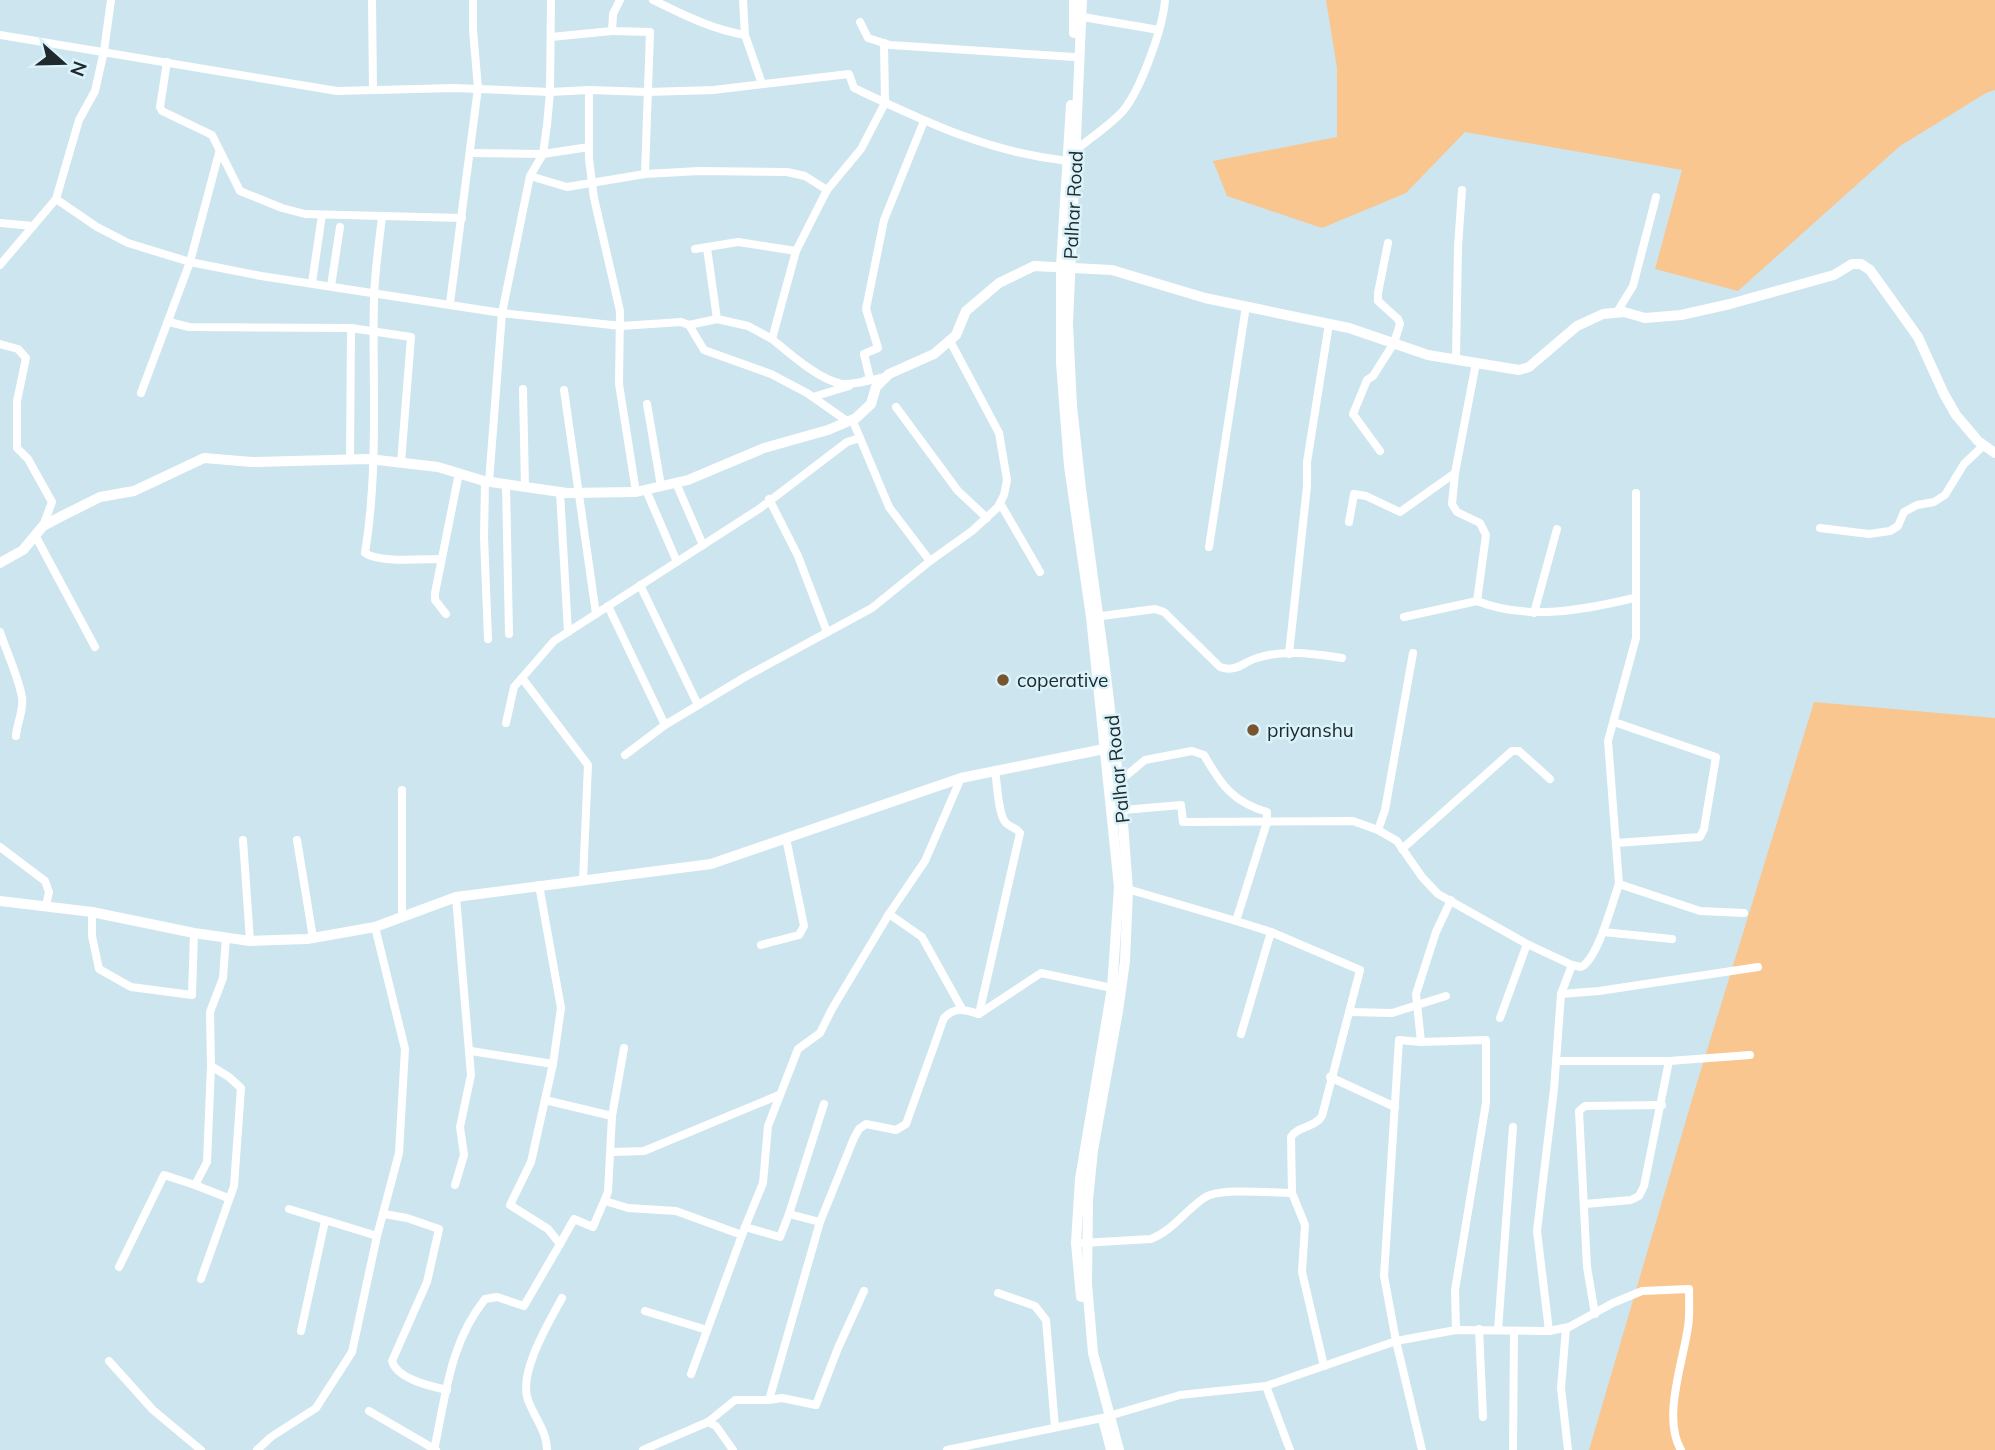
<svg xmlns="http://www.w3.org/2000/svg" width="1995" height="1450" font-family="Mulish,sans-serif">
<style>
.green{fill:#f9c690}
.lines{fill:none;stroke-linecap:round;stroke-linejoin:round}
.minor{stroke:#fff;stroke-width:8}
.tertiary{stroke:#fff;stroke-width:10}
.secondary{stroke:#fff;stroke-width:10}
.poi-dot{fill:#78552e;stroke:#daf3fb;stroke-width:2.5}
.labels{text-anchor:middle;stroke-width:5;stroke-linejoin:round;paint-order:stroke}
.street-label{font-size:19px;fill:#202a2d;stroke:#daf3fb}
.poi-label{font-size:19px;fill:#202a2d;stroke:#daf3fb;text-anchor:start}
</style>
<rect width="100%" height="100%" fill="#cde5ee"/>
<g class="green">
<polygon points="1326,0 1995,0 1995,90 1986,93 1900,146 1738,291 1655,269 1682,170 1465,132 1406,193 1322,228 1227,196 1213,161 1337,137 1337,68"/>
<polygon points="1814,702 1995,718 1995,1450 1589,1450 1696,1086"/>
</g>
<g class="lines">
<g class="minor">
<polyline points="372,0 373,90"/>
<polyline points="620,0 613,14 612,31 650,32 645,174"/>
<path d="M653 0C684 15 711 29 745 35"/>
<polyline points="743,0 745,35 762,84"/>
<polyline points="1077,16 1159,30"/>
<polyline points="860,22 868,38 890,45 1074,57"/>
<path d="M0 35 337 91 454 88 550 92 589 90 647 92 713 90 849 74 854 88C926 122 987 152 1068 161"/>
<polyline points="551,37 612,31"/>
<path d="M884 43 885 103 861 149 827 190 796 251 772 339C789 353 819 380 842 384 856 385 873 379 886 377"/>
<polyline points="167,62 160,107 162,111 212,135 240,191 282,208 305,214 462,218"/>
<polyline points="589,90 589,159 594,198 620,311 619,384 636,492"/>
<path d="M1077 149C1092 137 1110 125 1123 111 1141 89 1163 28 1165 0"/>
<polyline points="470,153 543,154 589,147"/>
<polyline points="530,176 567,187 645,174 699,171 787,172 805,176 827,190"/>
<polyline points="56,199 97,227 128,243 190,262 261,276 502,313 621,326 681,322 689,325 704,350 771,374 807,393 847,421"/>
<path d="M382 217C379 243 375 270 374 297 372 382 379 468 365 553 379 563 422 559 441 559"/>
<polyline points="0,223 33,226"/>
<polyline points="707,248 717,319 748,326 772,339"/>
<polyline points="695,249 738,242 796,251"/>
<polyline points="0,265 56,199 79,120 95,91 104,51 111,0"/>
<polyline points="312,283 322,215"/>
<polyline points="331,286 340,227"/>
<polyline points="450,303 478,88 473,30 473,0"/>
<polyline points="1617,312 1633,286 1656,197"/>
<polyline points="169,322 189,327 351,328 411,337 401,463"/>
<polyline points="689,325 717,319"/>
<polyline points="0,344 18,349 26,358 17,401 17,448 28,459 52,502 43,526"/>
<polyline points="1456,359 1458,247 1462,190"/>
<path d="M1476 363 1455 473 1452 504 1457 512 1480 523 1486 535 1477 601C1527 621 1584 610 1634 598"/>
<polyline points="864,381 870,379 864,354 878,348 866,309 884,220 924,121"/>
<polyline points="523,389 525,487"/>
<polyline points="564,390 596,614"/>
<polyline points="141,393 190,262 219,153"/>
<polyline points="813,397 849,386"/>
<polyline points="647,404 661,486"/>
<polyline points="896,407 958,491 987,518"/>
<polyline points="860,438 889,507 930,561"/>
<polyline points="1380,451 1353,414 1367,380 1373,376 1394,343 1400,324 1398,319 1378,301 1378,293 1388,243"/>
<polyline points="350,459 351,328"/>
<polyline points="485,481 484,537 488,639"/>
<polyline points="489,482 502,313 530,176 543,154 547,125 550,92 551,0"/>
<polyline points="676,483 703,545"/>
<polyline points="506,484 509,634"/>
<polyline points="646,490 677,562"/>
<polyline points="560,492 568,632"/>
<polyline points="769,499 798,556 827,632"/>
<polyline points="1000,503 1040,572"/>
<polyline points="1349,522 1354,494 1366,496 1400,512 1455,473"/>
<polyline points="1820,528 1869,534 1890,531 1898,526 1904,512 1917,505 1934,502 1945,495 1964,464 1984,445"/>
<polyline points="35,535 95,647"/>
<polyline points="1209,547 1246,306"/>
<polyline points="640,585 698,705"/>
<polyline points="608,606 665,725"/>
<polyline points="1534,613 1557,529"/>
<polyline points="446,614 435,600 435,593 459,473"/>
<path d="M1094 617 1155 609 1164 612 1220 667C1236 673 1243 662 1257 658 1283 649 1315 654 1342 658"/>
<polyline points="1404,617 1477,601"/>
<path d="M0 632C7 653 18 676 22 697 24 711 17 722 16 736"/>
<polyline points="1289,654 1307,486 1307,462 1329,324"/>
<polyline points="522,678 588,765 583,880"/>
<polyline points="1614,722 1716,757 1704,829 1700,837 1616,843"/>
<polyline points="506,723 514,687 554,641 759,509 847,442 860,438 852,419"/>
<polyline points="625,755 665,725 745,677 872,608 930,561 972,531 998,507 1004,495 1007,480 999,433 950,341"/>
<path d="M1118 778 1127 775 1145 760 1192 751 1204 755C1221 785 1233 802 1267 812V822L1236 921 1124 888"/>
<polyline points="1112,811 1181,805 1183,822 1353,821 1378,830 1397,841 1422,877 1438,894 1527,944 1572,965 1561,994 1554,1089 1537,1231 1549,1331"/>
<polyline points="1378,830 1385,810 1413,653"/>
<polyline points="243,840 250,941"/>
<polyline points="297,840 313,938"/>
<polyline points="0,847 45,881 49,892 46,906"/>
<polyline points="1402,849 1512,751 1519,751 1550,779"/>
<polyline points="1619,884 1608,741 1636,638 1636,493"/>
<polyline points="539,885 561,1008 553,1064"/>
<polyline points="92,912 92,936 99,969 131,987 192,995 194,933"/>
<polyline points="889,914 922,937 962,1009"/>
<polyline points="402,917 402,790"/>
<path d="M1236 921 1271 932 1360 970 1322 1116C1315 1128 1297 1126 1291 1137L1292 1193 1305 1225 1302 1272 1324 1366"/>
<polyline points="1603,932 1672,939"/>
<polyline points="761,945 799,935 804,926 786,838"/>
<path d="M1572 965 1581 967C1598 959 1612 903 1619 884L1700 911 1744 913"/>
<polyline points="1561,994 1599,991 1758,967"/>
<polyline points="1349,1012 1392,1013 1446,996"/>
<path d="M979 1014 1020 833C1016 827 1011 828 1006 823 998 816 997 781 995 770"/>
<polyline points="1500,1018 1527,944"/>
<polyline points="1241,1034 1271,932"/>
<polyline points="1421,1042 1416,994 1436,932 1451,900"/>
<polyline points="1556,1061 1669,1061 1750,1055"/>
<polyline points="1330,1077 1395,1107"/>
<polyline points="545,1100 612,1116"/>
<polyline points="612,1152 644,1151 779,1095"/>
<polyline points="195,1185 228,1198"/>
<polyline points="455,1185 464,1155 460,1127 471,1075 456,897"/>
<polyline points="605,1201 628,1208 676,1211 742,1235"/>
<polyline points="1585,1204 1631,1200 1639,1196 1644,1186 1669,1061"/>
<polyline points="289,1209 377,1236"/>
<path d="M384 1214 407 1218 439 1229 427 1282 392 1361C397 1379 430 1386 447 1390"/>
<polyline points="789,1214 824,1104"/>
<polyline points="745,1227 780,1237 789,1214 820,1222"/>
<path d="M1082 1243 1151 1239C1172 1231 1185 1211 1204 1198 1220 1187 1270 1193 1292 1193"/>
<polyline points="560,1244 574,1219 593,1227 608,1192 612,1116 624,1048"/>
<polyline points="119,1267 164,1175 195,1185 207,1162 211,1066"/>
<polyline points="201,1279 234,1186 241,1088 229,1077 211,1066 210,1012 223,978 226,937"/>
<polyline points="998,1293 1035,1306 1046,1320 1055,1427"/>
<polyline points="645,1311 707,1330"/>
<polyline points="1595,1314 1587,1267 1579,1111 1585,1106 1662,1105"/>
<polyline points="1566,1328 1561,1388 1568,1450"/>
<polyline points="1479,1329 1483,1417"/>
<polyline points="1498,1330 1513,1127"/>
<polyline points="301,1331 325,1221"/>
<polyline points="109,1361 153,1410 201,1450"/>
<polyline points="691,1374 745,1227 763,1183 768,1126 798,1049 820,1033 832,1009 889,914 925,861 961,778"/>
<polyline points="1266,1386 1290,1450"/>
<path d="M769 1400 820 1222 854 1138 859 1129 866 1124 896 1130 906 1124 944 1018C955 1006 966 1010 979 1014L1041 973 1112 988"/>
<polyline points="369,1411 436,1450"/>
<polyline points="708,1422 716,1426 733,1450"/>
<polyline points="257,1450 271,1437 316,1408 352,1352 377,1236 399,1153 405,1049 375,927"/>
<path d="M434 1450C446 1396 449 1344 485 1299L497 1297 524 1306 560 1244 548 1229 510 1205 531 1162 553 1064 471 1051"/>
<path d="M547 1450C547 1431 534 1417 528 1400 518 1373 549 1322 562 1298"/>
<polyline points="643,1450 708,1422 735,1400 769,1400 782,1398 816,1405 838,1348 864,1291"/>
<path d="M947 1450 1102 1418 1180 1395 1266 1386 1396 1341 1456 1330 1549 1331 1569 1327 1613 1303 1642 1291 1689 1289C1689 1302 1690 1314 1688 1327 1683 1362 1662 1418 1681 1450"/>
<polyline points="1422,1450 1396,1341 1384,1276 1399,1040 1421,1042 1486,1040 1486,1103 1455,1290 1456,1330"/>
<polyline points="1513,1450 1514,1331"/>
</g>
<g class="tertiary">
<polyline points="0,563 23,550 43,526 64,515 100,497 134,491 204,458 252,462 369,459 438,467 484,481 567,493 636,492 688,480 764,448 828,430 856,418 871,404 876,387 889,374 934,354 956,335 966,311 999,283 1034,266 1112,270 1205,298 1349,328 1428,355 1519,370 1529,367 1577,326 1603,314 1624,312 1645,318 1681,315 1730,304 1834,275 1852,264 1861,264 1870,270 1918,337 1944,394 1956,415 1978,441 1995,453"/>
<polyline points="0,901 92,912 194,933 250,941 307,939 375,927 456,897 711,864 961,778 1104,749"/>
</g>
<g class="secondary">
<polyline points="1082,0 1068,324 1072,406 1081,489 1104,659 1122,810 1128,890 1125,961 1118,1011 1093,1150 1088,1200 1087,1284 1093,1353 1119,1450"/>
<polyline points="1074,33 1074,0"/>
<polyline points="1071,105 1061,266 1061,363 1069,466 1091,617 1119,887 1112,988 1080,1179 1076,1243 1081,1297"/>
<polyline points="1103,1419 1111,1450"/>
</g>
</g>
<g class="poi-dot">
<circle cx="1003" cy="680" r="7"/>
<circle cx="1253" cy="730" r="7"/>
</g>
<g class="labels">
<g class="street-label">
<text transform="translate(1073 205) rotate(-87)" y="7">Palhar Road</text>
<text transform="translate(1117 769) rotate(-96)" y="7">Palhar Road</text>
</g>
<g class="poi-label">
<text x="1017" y="687">coperative</text>
<text x="1267" y="737">priyanshu</text>
</g>
</g>
<g transform="translate(63 63) rotate(110)" stroke="#daf3fb" stroke-width="5" paint-order="stroke">
<path d="M0-5L12 26L0 18L-12 26Z" fill="#202a2d"/>
<text y="-10" font-size="19" font-weight="bold" text-anchor="middle" fill="#202a2d">N</text>
</g>
</svg>
